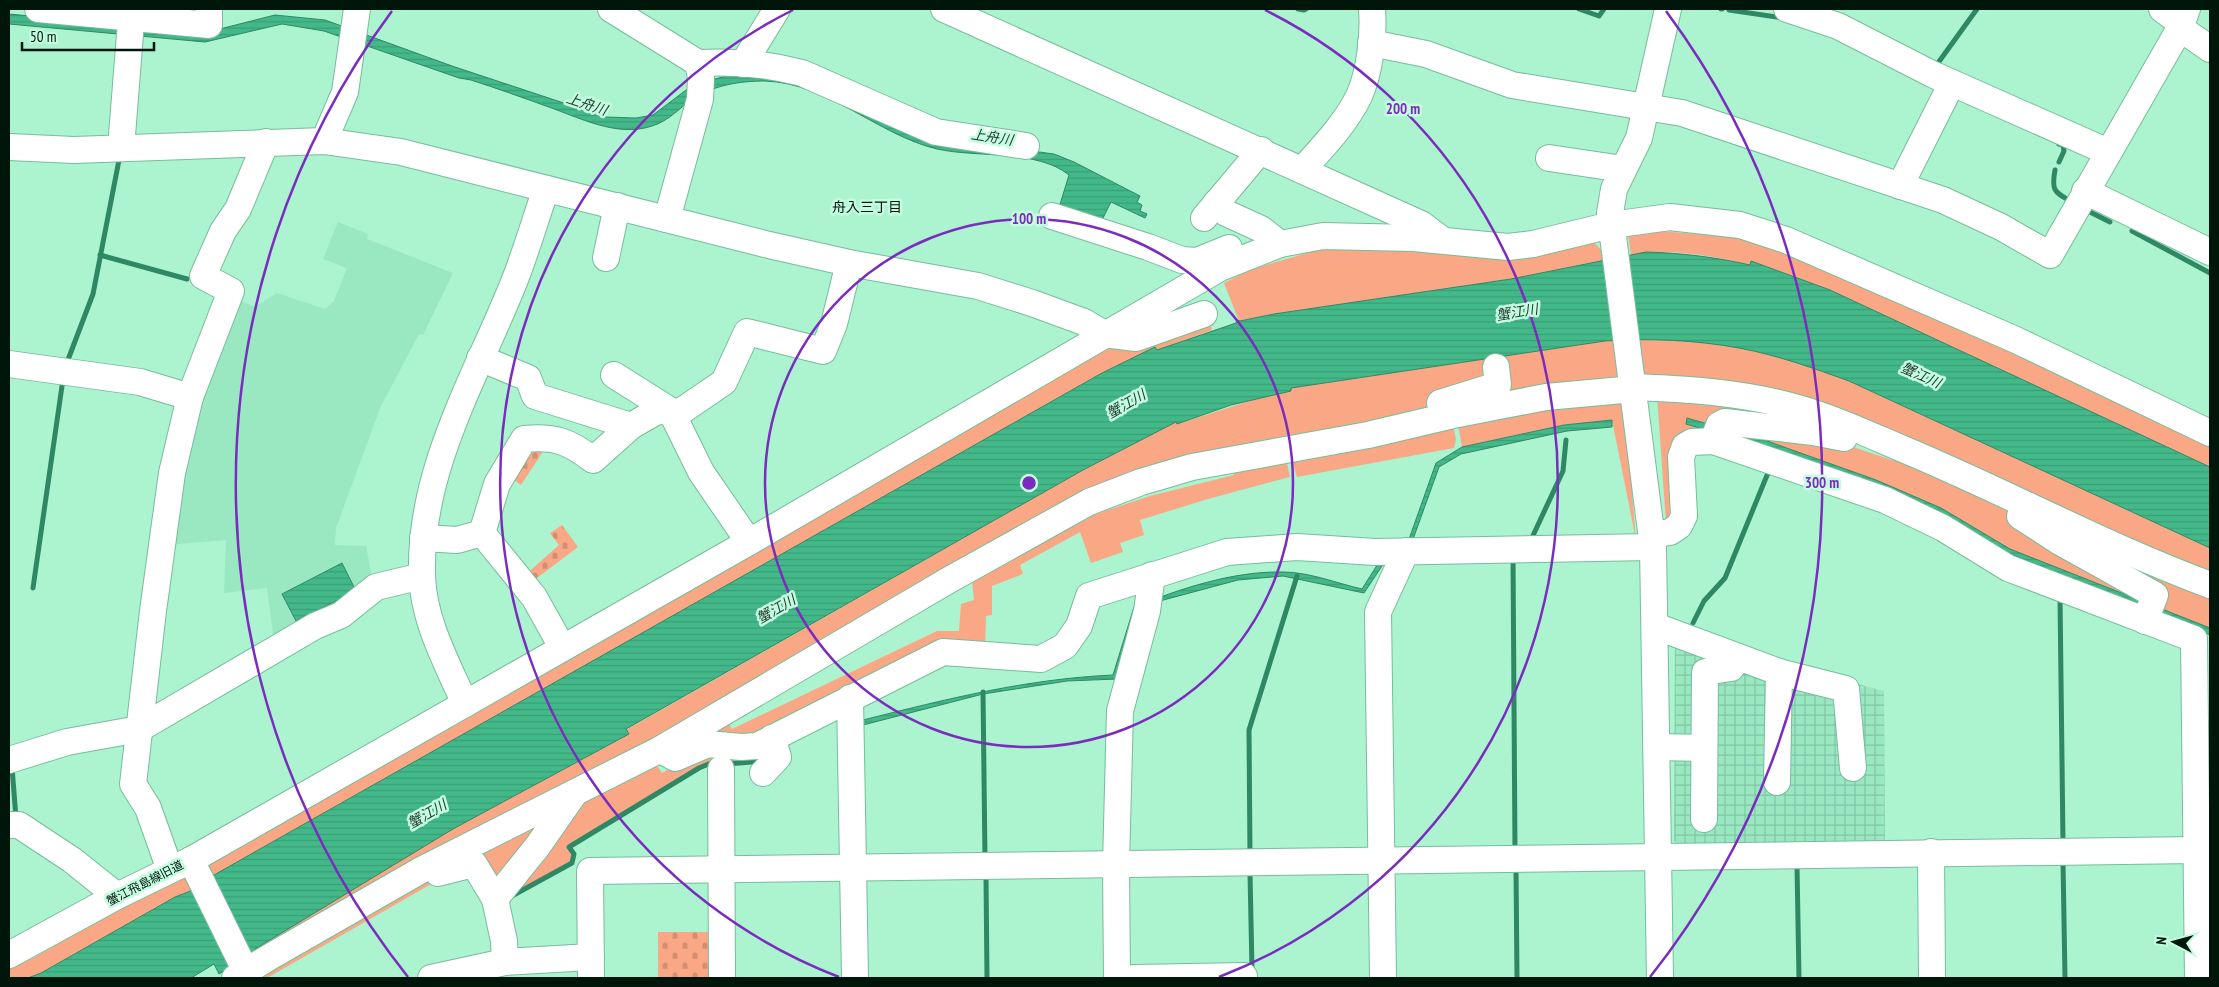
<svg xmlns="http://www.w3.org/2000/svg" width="2219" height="987" font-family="'PT Sans Narrow','Noto Sans JP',sans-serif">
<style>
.built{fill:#99e8c2}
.industrial{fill:url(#industrial-grid)}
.green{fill:#faa785}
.cemetery{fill:url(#cemetery-stones)}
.water{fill:url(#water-rules);stroke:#2f8864}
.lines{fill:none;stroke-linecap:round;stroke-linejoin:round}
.stream{stroke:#2f8864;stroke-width:5}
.minor-casing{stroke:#77bd9c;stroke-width:28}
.minor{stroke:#fff;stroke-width:26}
.ring{fill:none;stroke:#7b2cbf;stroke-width:2.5}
.labels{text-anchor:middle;stroke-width:5;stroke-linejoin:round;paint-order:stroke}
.street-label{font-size:12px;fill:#00160b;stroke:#c4fce0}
.water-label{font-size:14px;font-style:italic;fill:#1f382d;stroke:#c4fce0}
.neighbourhood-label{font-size:14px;fill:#00160b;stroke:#c4fce0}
.centre{fill:#7b2cbf;stroke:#c4fce0;stroke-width:2.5}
.ring-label{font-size:15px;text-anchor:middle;font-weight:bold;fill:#7b2cbf;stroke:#c4fce0;stroke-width:5;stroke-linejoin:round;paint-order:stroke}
</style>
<defs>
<pattern id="industrial-grid" width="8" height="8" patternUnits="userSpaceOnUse" patternTransform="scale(1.25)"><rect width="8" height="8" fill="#99e8c2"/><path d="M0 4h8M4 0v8" fill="none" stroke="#82c6a5"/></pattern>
<pattern id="cemetery-stones" width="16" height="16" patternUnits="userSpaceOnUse" patternTransform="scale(1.25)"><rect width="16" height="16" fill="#faa785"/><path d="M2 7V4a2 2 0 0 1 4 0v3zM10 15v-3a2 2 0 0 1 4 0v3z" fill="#d48f72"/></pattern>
<pattern id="water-rules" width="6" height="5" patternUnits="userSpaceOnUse" patternTransform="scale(1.25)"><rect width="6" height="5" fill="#43b98a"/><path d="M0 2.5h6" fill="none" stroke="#399e76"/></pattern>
</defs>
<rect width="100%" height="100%" fill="#acf3d0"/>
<polygon class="built" points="338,222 368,234 367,239 453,273 423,335 419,334 380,408 336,528 335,545 366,546 372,577 275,648 267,588 224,593 226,540 165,545 176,473 233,297 255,307 277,293 325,309 334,301 347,268 323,259"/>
<polygon class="industrial" points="1675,621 1782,664 1884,691 1885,846 1685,851 1674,841"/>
<g class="green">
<path d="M1648 230 1743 238 1836 272 2210 445V467L1830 290 1751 261 1750 265C1712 256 1670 247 1631 255L1628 234Z"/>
<polygon points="1589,237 1607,256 1607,260 1511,279 1274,314 1239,321 1224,283 1252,269 1321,249"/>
<polygon points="1207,317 1212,330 1157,350 1155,347 1102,373 214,875 213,878 206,874 211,859 1120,341"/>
<path d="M1639 339C1672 340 1706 342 1739 348 1777 354 1813 368 1849 381L2210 548V580L1958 467 1701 385 1178 465 760 683 256 951 254 949 453 829 628 735 626 730 1083 470 1176 422 1178 424 1290 388 1605 341Z"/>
<polygon points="1657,395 1762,405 1760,422 1709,424 1687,418 1687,424 1707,430 1692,430 1674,518 1666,523"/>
<polygon points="1624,396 1636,540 1612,420 1564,425 1462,447 1457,420"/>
<polygon points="1452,421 1456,439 1454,448 1297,477 1291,457"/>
<polygon points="1726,429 1844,444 1892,460 1905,457 1997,505 2147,603 2010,549 1941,508 1876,480 1767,441"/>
<polygon points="1286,458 1290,477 1208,499 1140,520 1144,535 1120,543 1123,552 1091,563 1080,532 1020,565 1023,574 992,586 992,615 986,616 985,650 943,648 759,739 706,739 725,717 732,729 937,631 959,631 961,604 974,600 972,580 1084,518 1150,496 1234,475 1234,469"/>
<polygon points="2012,503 2210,592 2210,628 2157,607"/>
<path d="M772 750C765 754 758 759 750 761 733 765 715 760 698 767L566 846 572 855 571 862 499 901 577 798 652 758 662 773 701 751Z"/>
<polygon points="557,808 497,891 476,855"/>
<polygon points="447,875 267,978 262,978 274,962 399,888"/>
<polygon points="175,878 189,879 193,890 175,897 41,973 28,978 9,978 9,966 33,958"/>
</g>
<g class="cemetery">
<polygon points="527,443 542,453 521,485 506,475"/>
<polygon points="562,525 578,547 529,584 524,576 559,545 550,533"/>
<rect x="658" y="932" width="58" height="46"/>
</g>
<g class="water">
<path d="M9 14 204 33 275 15 325 20 452 66 606 117 636 118 653 115 694 84 727 76 728 69 777 72 942 139 1054 154 1074 162 1140 196 1137 202 1142 205 1140 211 1147 214 1145 218 1111 202 1099 226 1058 211 1069 175C1037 149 977 158 937 149 878 135 828 83 765 81 740 81 714 85 693 99 679 108 669 121 652 126 617 138 578 117 546 106 521 97 496 88 471 80L459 78 324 31 282 24 205 42 9 24Z"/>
<path d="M1646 252C1681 253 1715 257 1750 265L1751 261 1830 290 2210 467V548L1849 381C1813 368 1777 355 1739 348 1695 340 1650 338 1605 341L1291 388V391L1231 405 1177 424 1176 422 1083 470 626 729 629 734 453 829 255 949 256 951 219 974 214 964 191 978H28L41 973 175 897 188 892 213 878 214 875 1102 373 1155 347 1157 350 1236 323 1237 320 1240 321 1274 314 1511 279Z"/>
<polygon points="1687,418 1767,441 1876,480 1941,508 2010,549 2210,628 2210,635 2008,553 1776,451 1686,424"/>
<polygon points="1612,420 1612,427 1567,431 1461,454 1439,467 1412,542 1408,542 1436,463 1462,447 1564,425"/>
<path d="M1381 559 1384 563 1364 593 1283 576 1238 580 1156 602 1117 679 1067 681 983 694 863 725V720C947 699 1026 679 1113 675L1134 607C1180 589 1232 571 1283 572 1309 572 1336 583 1362 589Z"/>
<polygon points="342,563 356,591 296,621 282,594"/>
</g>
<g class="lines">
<g class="stream">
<polyline points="1298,9 1304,10 1306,9"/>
<polyline points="1579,9 1599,16 1604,9"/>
<polyline points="1721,9 1722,9"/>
<polyline points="1729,10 1783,18"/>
<polyline points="1938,63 1977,9"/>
<polyline points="2059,162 2064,151 2063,145 2059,144"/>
<path d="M2055 170C2051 192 2055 192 2072 202"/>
<polyline points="2084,209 2110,222"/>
<polyline points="2132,231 2210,273"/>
<polyline points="100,255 187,279"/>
<polyline points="66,365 93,294 119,160"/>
<polyline points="1530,542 1563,471 1566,440"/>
<polyline points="1513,557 1515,851"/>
<polyline points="33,588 63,379"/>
<polyline points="2060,597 2063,843"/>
<polyline points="1693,623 1704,601 1725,578 1770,468"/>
<polyline points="983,692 985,859"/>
<polyline points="727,764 752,762 762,757"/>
<polyline points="12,767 16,818"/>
<polyline points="1250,855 1249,730 1297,576"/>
<polyline points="2063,862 2065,978"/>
<polyline points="1797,866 1799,978"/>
<polyline points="1516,869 1517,978"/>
<polyline points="1250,873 1252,970"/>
<polyline points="986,877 987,978"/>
<polyline points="510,897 572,863 574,854 569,847 699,768 711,763 716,764"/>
</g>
<g class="minor-casing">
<g id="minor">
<polyline points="38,9 209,25 209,9"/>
<polyline points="611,9 698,63 701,78 700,99 667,219"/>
<polyline points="944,9 1421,224 1441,239"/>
<polyline points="1787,9 1838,26 1932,74 2108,152"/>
<polyline points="2162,9 2182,24"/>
<polyline points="2180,28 2210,49"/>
<polyline points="1371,43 1426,54 1512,85 1682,113 1943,200 2001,227 2050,255 2180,28 2187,9"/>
<path d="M698 63C732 61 768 64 802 73L936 132 1026 146"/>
<polyline points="743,64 777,9"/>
<polyline points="324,141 345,92 357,9"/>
<polyline points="9,147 74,150 324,141 401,152 769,245 849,263 978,286 1032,303 1084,322 1104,334 1136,338 1204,314"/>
<polyline points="121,148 132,9"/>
<polyline points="1549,158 1623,169"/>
<path d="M1303 169C1323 147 1346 123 1359 96 1370 72 1374 34 1372 9"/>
<polyline points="1900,186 1952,83"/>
<polyline points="2085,191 2210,252"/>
<polyline points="1216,203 1226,213 1261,229 1280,244"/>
<polyline points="1052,216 1148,247 1182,260 1197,261 1229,248"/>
<polyline points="1204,218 1261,150"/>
<polyline points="606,258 617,206"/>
<polyline points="480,358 528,378 535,396 631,426"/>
<polyline points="9,364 140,382 190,397 172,473 153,611 133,784 148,808 170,870"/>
<polyline points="614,375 671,411 701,472 749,542"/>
<polyline points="190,397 231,291 203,276 223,231 238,209 266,142"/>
<polyline points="1440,403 1498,385 1496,367"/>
<polyline points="1713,441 1719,425 1725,422 1813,432 1844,438"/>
<polyline points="2020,516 2060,542 2155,595 2145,621"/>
<polyline points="482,533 534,597 562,647"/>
<polyline points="1652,535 1670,532 1679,526 1684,516 1681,457 1685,446 1692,442 1713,441 1885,500 1943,528 2008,568 2194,639 2198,978"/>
<path d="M423 538 457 540 482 533 497 484 524 439C554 436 569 441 593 460L631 426 657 411 680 412 724 382 747 332 823 351 834 324 849 263"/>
<polyline points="1655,626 1779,672 1846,689 1853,768"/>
<polyline points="850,698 855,978"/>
<path d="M465 704C447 663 423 620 422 575 419 469 476 377 514 282 526 252 535 220 546 189"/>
<polyline points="1657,747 1704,748"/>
<polyline points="666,753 675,758 708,744 741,747 757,746 943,652 1041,659 1065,646 1079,626 1089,596 1227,552 1297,547 1375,552 1653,547"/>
<polyline points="9,760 67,742 139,729 315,626 341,615 376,587 422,576"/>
<polyline points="721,769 722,978"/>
<polyline points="763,773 778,757 772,738"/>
<polyline points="1777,782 1779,672"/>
<polyline points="1704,819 1705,672 1731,668 1739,657"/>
<polyline points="9,825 19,825 72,860 117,896"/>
<polyline points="1931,852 1932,978"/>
<polyline points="191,860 249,978"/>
<polyline points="438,873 474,864 495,899 504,941 505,962"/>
<polyline points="495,899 537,847 574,794"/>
<polyline points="9,955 117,896 191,860 749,542 1220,268 1280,244 1323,236 1413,238 1508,247 1533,244 1611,225 1670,217 1740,225 1786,240 2016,340 2210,433"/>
<path d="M235 978 273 955 423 869 659 750 949 580 1089 502 1141 482 1192 467 1368 435 1453 415 1546 397 1623 390 1633 387C1687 389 1735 392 1787 405 1827 415 1865 433 1903 449 2006 492 2105 546 2210 585"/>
<polyline points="431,978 505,962 591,957"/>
<polyline points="591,978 590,871 2196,850 2210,854"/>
<polyline points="1117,978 1116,865 1120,711 1147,611 1152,575"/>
<polyline points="1134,978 1244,976"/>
<polyline points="1383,978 1378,612 1406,551"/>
<polyline points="1660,978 1653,547 1610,213 1614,189 1639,138 1668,9"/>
</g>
</g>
<use href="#minor" class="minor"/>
</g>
<g class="ring">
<circle cx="1029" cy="483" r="264"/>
<path d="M839 977A529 529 0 0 1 793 10M1265 10A529 529 0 0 1 1219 977"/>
<path d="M408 977A793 793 0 0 1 392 11M1666 11A793 793 0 0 1 1650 977"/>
</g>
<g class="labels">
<g class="street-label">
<text transform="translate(145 883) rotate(-27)" y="4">蟹江飛島線旧道</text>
</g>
<g class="water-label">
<text transform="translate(587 104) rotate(18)" y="5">上舟川</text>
<text transform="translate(992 137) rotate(9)" y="5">上舟川</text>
<text transform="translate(1517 312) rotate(-9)" y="5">蟹江川</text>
<text transform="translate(1921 375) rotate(24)" y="5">蟹江川</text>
<text transform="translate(1126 404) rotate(-30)" y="5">蟹江川</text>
<text transform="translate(776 609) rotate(-30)" y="5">蟹江川</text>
<text transform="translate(427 814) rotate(-30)" y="5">蟹江川</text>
</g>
<g class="neighbourhood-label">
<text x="867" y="212">舟入三丁目</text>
</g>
</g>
<circle cx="1029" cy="483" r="8" class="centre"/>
<g class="ring-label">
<text x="1403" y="114">200 m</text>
<text x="1029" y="224">100 m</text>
<text x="1822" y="488">300 m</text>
</g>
<rect width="2219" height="987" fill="none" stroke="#00160b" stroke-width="20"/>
<g transform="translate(2174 942) rotate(276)" stroke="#c4fce0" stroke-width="4" paint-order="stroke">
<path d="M0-4L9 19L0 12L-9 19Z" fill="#00160b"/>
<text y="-8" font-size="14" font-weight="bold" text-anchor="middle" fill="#00160b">N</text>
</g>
<path d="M22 42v8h132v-8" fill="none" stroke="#00160b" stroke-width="2.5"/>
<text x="30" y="42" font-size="15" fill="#00160b" stroke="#c4fce0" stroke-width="4" paint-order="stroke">50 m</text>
</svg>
